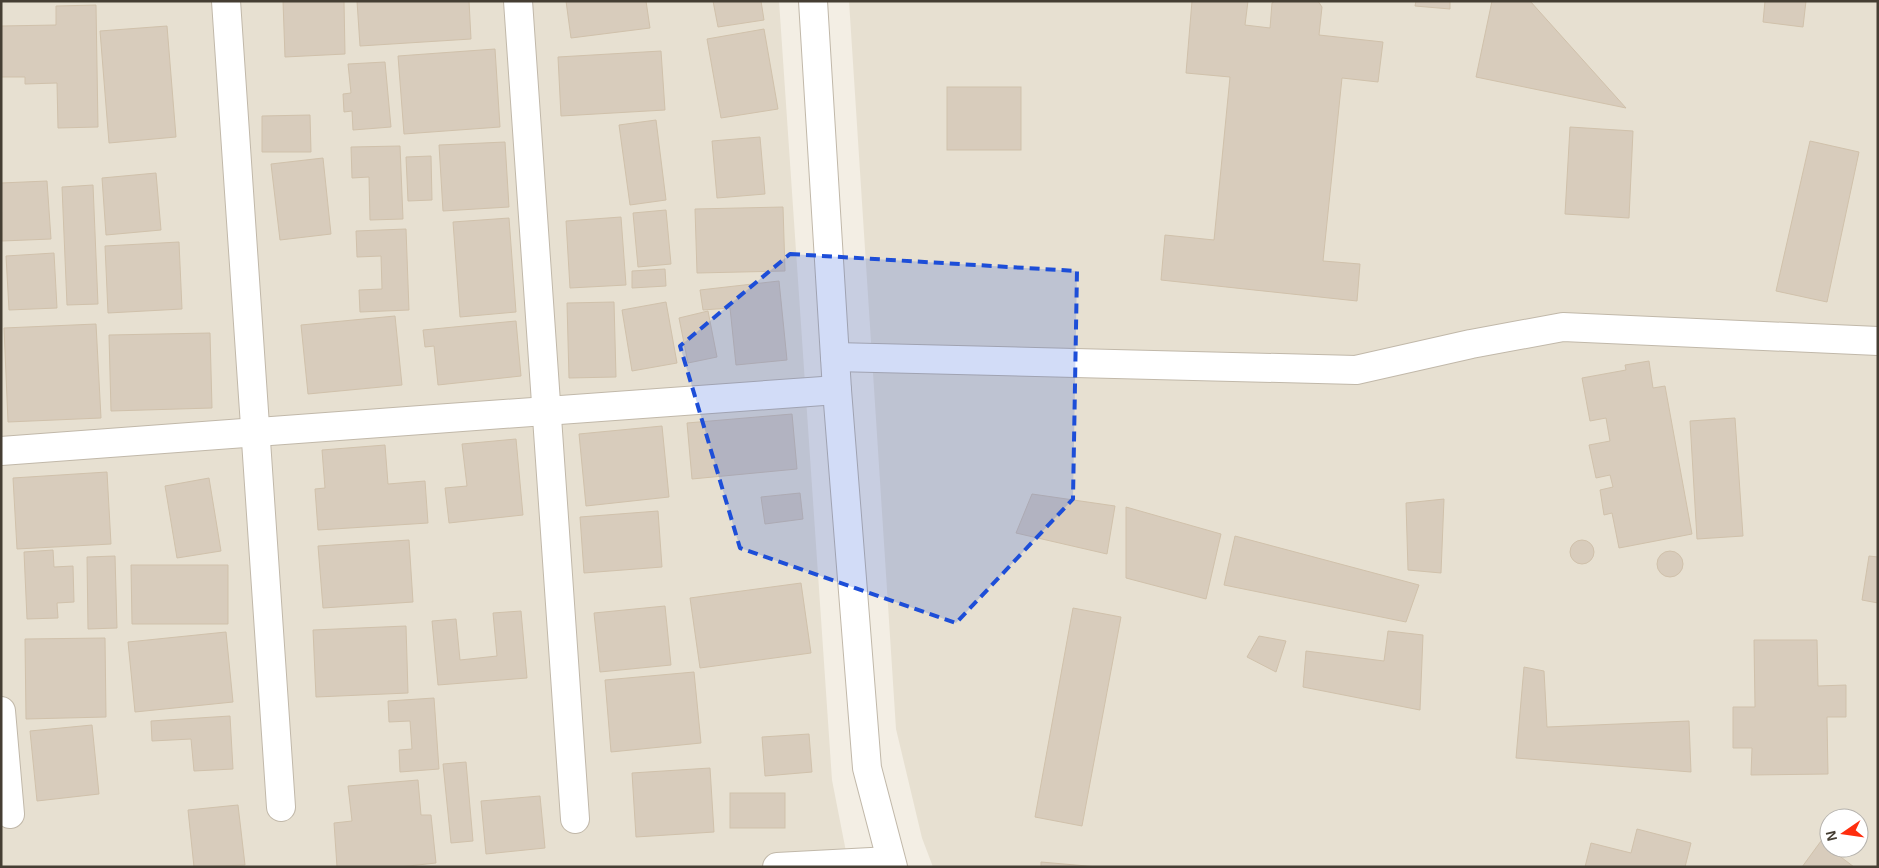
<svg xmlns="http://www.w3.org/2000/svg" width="1879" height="868" font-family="Arial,sans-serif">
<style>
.residential{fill:#e7e0d1;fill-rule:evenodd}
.building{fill:#d8ccbc;stroke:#d0c1ab}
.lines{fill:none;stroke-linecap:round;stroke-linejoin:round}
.minor-casing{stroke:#c1b8a9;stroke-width:30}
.minor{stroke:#fff;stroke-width:28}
.marked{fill:#1d4ed8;fill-opacity:0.2;stroke:#1d4ed8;stroke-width:4;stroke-dasharray:10 6;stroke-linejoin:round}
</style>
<rect width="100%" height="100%" fill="#f3eee4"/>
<g class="residential">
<polygon points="1,1 779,1 832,780 849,867 1,867"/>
<path d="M849 1H1878V867H933L922 838 896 729ZM1829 818H1859V848H1829Z"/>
</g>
<g class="building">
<polygon points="283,1 344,1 345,54 285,57"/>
<polygon points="357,1 469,1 471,39 360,46"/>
<polygon points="566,1 646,1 650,28 571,38"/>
<polygon points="713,1 761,1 764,20 718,27"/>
<polygon points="1192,1 1248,1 1245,25 1270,28 1272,3 1275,1 1318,1 1322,7 1319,35 1383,42 1378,82 1342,78 1323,261 1360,264 1357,301 1161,280 1165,235 1214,240 1230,77 1186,73"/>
<polygon points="1416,1 1450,1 1450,9 1415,6"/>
<polygon points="1492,1 1530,1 1626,108 1476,77"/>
<polygon points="1765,1 1806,1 1803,27 1763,22"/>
<polygon points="96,5 98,127 58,128 57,83 25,84 25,77 1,77 1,26 56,25 56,6"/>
<polygon points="167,26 176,137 109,143 100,31"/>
<polygon points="764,29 778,109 721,118 707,39"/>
<polygon points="495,49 500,127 404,134 398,56"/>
<polygon points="661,51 665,110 561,116 558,57"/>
<polygon points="385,62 391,127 353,130 352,111 344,112 343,94 351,93 348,64"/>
<rect x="947" y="87" width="74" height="63"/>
<polygon points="310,115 311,152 262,152 262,116"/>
<polygon points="656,120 666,200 630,205 619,125"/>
<polygon points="1570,127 1633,131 1629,218 1565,214"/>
<polygon points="760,137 765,194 717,198 712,141"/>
<polygon points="1810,141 1859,152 1827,302 1776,291"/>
<polygon points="505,142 509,207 443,211 439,145"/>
<polygon points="400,146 403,219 370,220 369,177 352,178 351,147"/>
<polygon points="431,156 432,200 408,201 406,157"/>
<polygon points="323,158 331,234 280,240 271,164"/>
<polygon points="156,173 161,230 106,235 102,178"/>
<polygon points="47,181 51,239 2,241 1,183"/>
<polygon points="93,185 98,304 67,305 62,187"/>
<polygon points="783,207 785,271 697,273 695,209"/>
<polygon points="666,210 671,264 638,267 633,213"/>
<polygon points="621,217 626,285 570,288 566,221"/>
<polygon points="509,218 516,312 460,317 453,222"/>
<polygon points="406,229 409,310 360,312 359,290 382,289 381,256 357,257 356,231"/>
<polygon points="179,242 182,309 108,313 105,246"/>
<polygon points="54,253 57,308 9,310 6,256"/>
<polygon points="665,269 666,286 632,288 632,271"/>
<polygon points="779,281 787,360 736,365 730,308 703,310 700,290"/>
<polygon points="614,302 616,377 569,378 567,303"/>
<polygon points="666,302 677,363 632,371 622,310"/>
<polygon points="708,311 717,357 688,363 679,318"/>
<polygon points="395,316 402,385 308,394 301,325"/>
<polygon points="516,321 521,376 438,385 434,346 425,347 423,330"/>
<polygon points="96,324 101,418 8,422 4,328"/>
<polygon points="210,333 212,408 111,411 109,335"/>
<polygon points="1649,361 1653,388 1665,386 1692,534 1619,548 1612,513 1604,515 1600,490 1613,487 1610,475 1596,478 1589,445 1610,441 1606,418 1590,421 1582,378 1626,370 1625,365"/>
<polygon points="792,414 797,469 692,479 687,423"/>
<polygon points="1735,418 1743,536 1697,539 1690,421"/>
<polygon points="662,426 669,497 586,506 579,434"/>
<polygon points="516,439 523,515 449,523 445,488 467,486 462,444"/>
<polygon points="385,445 388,484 425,481 428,523 318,530 315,489 325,488 322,450"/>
<polygon points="107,472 111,544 17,549 13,478"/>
<polygon points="209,478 221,551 177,558 165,486"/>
<polygon points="800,493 803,519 765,524 761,497"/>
<polygon points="1032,494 1115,506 1107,554 1016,533"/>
<polygon points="1444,499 1441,573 1408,570 1406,503"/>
<polygon points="1126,507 1221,534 1206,599 1126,578"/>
<polygon points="658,511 662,567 584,573 580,517"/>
<polygon points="1235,536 1419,585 1406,622 1224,585"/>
<circle cx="1582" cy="552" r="12"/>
<polygon points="409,540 413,602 323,608 318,546"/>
<polygon points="53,550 54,567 73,566 74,602 57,603 58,618 27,619 24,552"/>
<circle cx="1670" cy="564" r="13"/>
<polygon points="115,556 117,628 88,629 87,557"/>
<polygon points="1869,556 1878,557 1878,603 1862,600"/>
<polygon points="131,565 228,565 228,624 132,624"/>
<polygon points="801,583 811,653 700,668 690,598"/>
<polygon points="665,606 671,665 600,672 594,613"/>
<polygon points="1073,608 1121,617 1082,826 1035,817"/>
<polygon points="521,611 527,678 438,685 432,621 456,619 460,660 497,656 493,613"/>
<polygon points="406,626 408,693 316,697 313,630"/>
<polygon points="1388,631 1423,635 1420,710 1303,687 1306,651 1384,661"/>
<polygon points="226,632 233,702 135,712 128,642"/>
<polygon points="1259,636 1286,641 1276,672 1247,657"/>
<polygon points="105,638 106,717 26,719 25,639"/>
<polygon points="1754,640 1817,640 1818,686 1846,685 1846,717 1827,717 1828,774 1751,775 1752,748 1733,748 1733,707 1755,707"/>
<polygon points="1524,667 1544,671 1547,727 1689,721 1691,772 1516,758"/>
<polygon points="694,672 701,743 611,752 605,680"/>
<polygon points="434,698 439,769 400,772 399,750 412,749 410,721 389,722 388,701"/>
<polygon points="230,716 233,769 194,771 191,739 152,741 151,721"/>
<polygon points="92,725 99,794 37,801 30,731"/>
<polygon points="809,734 812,772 765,776 762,737"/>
<polygon points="466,762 473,841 451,843 443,764"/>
<polygon points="710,768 714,832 636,837 632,773"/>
<polygon points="418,780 421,815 431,815 436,863 399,867 337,867 334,823 352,821 348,786"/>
<rect x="730" y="793" width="55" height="35"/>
<polygon points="540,796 545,848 486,854 481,801"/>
<polygon points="238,805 245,865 194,867 188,810"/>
<polygon points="1637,829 1691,843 1685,867 1585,867 1591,843 1631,853"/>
<polygon points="1821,841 1829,848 1854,867 1802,867"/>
<polygon points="1041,862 1098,867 1041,867"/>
</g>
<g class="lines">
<g class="minor-casing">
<g id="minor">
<polyline points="226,1 281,807"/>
<polyline points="518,1 575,819"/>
<polyline points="813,1 837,390 867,768 893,867"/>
<polyline points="835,357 1356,370 1471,344 1563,327 1878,341"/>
<path d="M1 451C280 431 558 409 837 390"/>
<polyline points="1,711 10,814"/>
<polyline points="777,867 890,861"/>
</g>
</g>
<use href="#minor" class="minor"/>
</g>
<path class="marked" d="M790 254 1077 271 1073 499 956 623 740 548 680 346Z"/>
<rect width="1879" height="868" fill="none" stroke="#453e33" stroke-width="5"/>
<g transform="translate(1844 833) rotate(257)"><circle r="24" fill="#ffffff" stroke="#b5b2ad"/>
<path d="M0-4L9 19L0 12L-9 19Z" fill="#ff2e0e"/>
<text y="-8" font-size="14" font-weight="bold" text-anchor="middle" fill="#453e33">N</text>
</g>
</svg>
